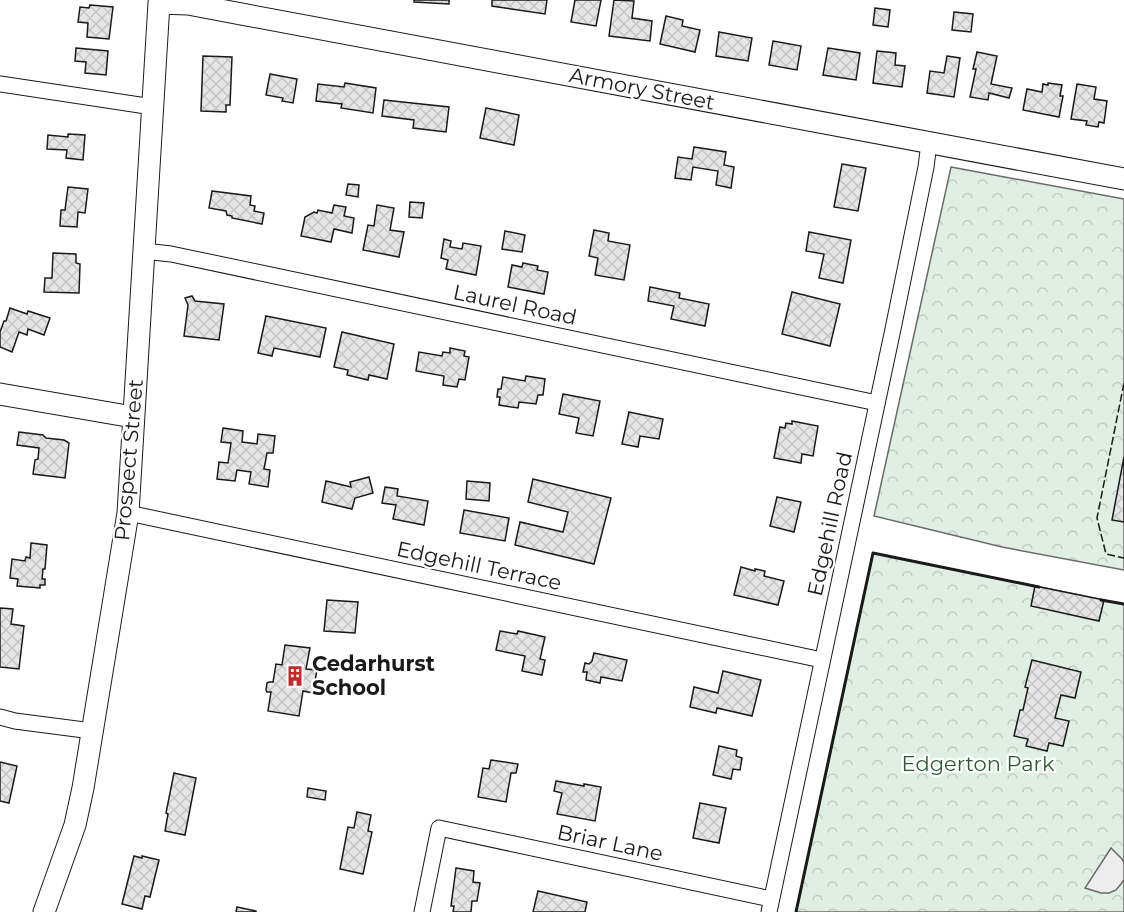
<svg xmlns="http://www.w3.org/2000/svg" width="1124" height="912" font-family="Montserrat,sans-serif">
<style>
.forest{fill:url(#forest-crowns);stroke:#6a6a6a;stroke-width:1.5}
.parking{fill:#ededed;stroke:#6a6a6a;stroke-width:1.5}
.building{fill:url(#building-cross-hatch);stroke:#1a1a1a;stroke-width:1.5}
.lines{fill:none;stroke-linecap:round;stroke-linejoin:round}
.street-casing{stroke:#1a1a1a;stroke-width:17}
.secondary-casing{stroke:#1a1a1a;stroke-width:23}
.street{stroke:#fff;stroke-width:15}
.secondary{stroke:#fff;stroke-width:21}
.fence{stroke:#1a1a1a;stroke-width:1.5;stroke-dasharray:8 3;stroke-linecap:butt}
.wall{stroke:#1a1a1a;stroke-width:3}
.labels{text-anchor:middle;stroke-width:4.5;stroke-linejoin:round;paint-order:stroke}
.street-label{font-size:21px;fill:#1a1a1a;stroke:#fff}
.poi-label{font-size:21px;font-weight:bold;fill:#1a1a1a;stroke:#fff;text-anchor:start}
.park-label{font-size:21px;fill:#2b5a34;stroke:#fff}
</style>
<defs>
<pattern id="forest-crowns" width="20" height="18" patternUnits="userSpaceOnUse" patternTransform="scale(1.5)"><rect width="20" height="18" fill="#e0efe3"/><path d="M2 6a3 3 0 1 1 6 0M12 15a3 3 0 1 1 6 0" fill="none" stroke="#c0ccc2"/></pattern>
<pattern id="building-cross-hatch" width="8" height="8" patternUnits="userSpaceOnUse" patternTransform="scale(1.5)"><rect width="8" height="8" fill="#e6e6e6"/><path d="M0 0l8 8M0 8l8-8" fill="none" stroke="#c5c5c5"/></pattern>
</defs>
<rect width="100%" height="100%" fill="#fff"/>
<g class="forest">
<polygon points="951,167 1124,199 1124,570 1002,547 874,516"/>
<polygon points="873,553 1124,604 1124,912 796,912"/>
</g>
<polygon class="parking" points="1111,848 1122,859 1124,863 1124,880 1121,884 1116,890 1109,893 1101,893 1085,888"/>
<g class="building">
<polygon points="414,0 449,0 449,4 414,2"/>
<polygon points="492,0 547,0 545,14 492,6"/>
<polygon points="575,0 601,0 596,26 571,22"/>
<polygon points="614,0 634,1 632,18 652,21 650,41 609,36"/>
<polygon points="90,5 113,7 109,39 87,37 88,23 78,22 80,7 89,8"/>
<polygon points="875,8 890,10 888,27 873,25"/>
<polygon points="954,12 973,14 971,32 952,30"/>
<polygon points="666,16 683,20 682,26 700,30 695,52 660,44"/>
<polygon points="719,32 752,38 748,61 716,56"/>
<polygon points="773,41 801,46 797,70 769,65"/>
<polygon points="76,48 108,51 106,75 85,73 86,62 75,61"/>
<polygon points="828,48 860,53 856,80 823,75"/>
<polygon points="877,51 896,53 895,65 905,66 902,87 873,83"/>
<polygon points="977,52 997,56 991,84 1012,88 1009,98 989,93 988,100 970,97 976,69 973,69"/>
<polygon points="203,56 232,57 230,105 226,105 226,112 201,111"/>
<polygon points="947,56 960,58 954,97 927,93 930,71 944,73"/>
<polygon points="270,74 297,79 293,103 282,101 283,98 266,95"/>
<polygon points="345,83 376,88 373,113 341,108 342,104 316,101 318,84 344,87"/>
<polygon points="1048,83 1062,85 1060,96 1063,96 1059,117 1023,110 1027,89 1042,92 1043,84 1048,85"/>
<polygon points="1077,84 1096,87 1094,99 1107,101 1104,123 1099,122 1098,127 1086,125 1087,121 1071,119"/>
<polygon points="384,100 449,107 446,132 413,128 414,120 382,116"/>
<polygon points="486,108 519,115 514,145 480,138"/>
<polygon points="68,134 85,135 83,160 66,158 67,150 47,149 48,135 68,137"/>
<polygon points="694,147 726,152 724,165 734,167 731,188 716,185 718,171 693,167 691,180 675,178 678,157 692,159"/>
<polygon points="842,164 866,168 858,211 834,207"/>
<polygon points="348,184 359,185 358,197 346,195"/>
<polygon points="68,187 88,189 85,213 78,212 77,227 60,226 61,210 65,210"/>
<polygon points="212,191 251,196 250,205 255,206 254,211 264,213 262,224 232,218 232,216 227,215 226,211 209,208"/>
<polygon points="410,202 424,203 422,218 409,217"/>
<polygon points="334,205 346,207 344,216 354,218 352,233 334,229 331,242 301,236 305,217 314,212 317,213 318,210 332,213"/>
<polygon points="377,205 394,208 390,230 404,232 399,257 363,250 368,225 374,226"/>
<polygon points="594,230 609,233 608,241 630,245 624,280 595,275 598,258 589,256"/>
<polygon points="505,231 525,235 522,252 502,249"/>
<polygon points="809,232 851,240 843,283 819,278 824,254 806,251"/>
<polygon points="444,239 451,241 450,247 462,249 463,243 481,246 476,275 446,269 448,260 441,258"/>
<polygon points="53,253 76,254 76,263 80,264 79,293 44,292 45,278 52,278"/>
<polygon points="523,263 538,266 537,270 548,272 544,294 508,287 512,265 522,267"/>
<polygon points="650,287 680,293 679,298 709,304 705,326 671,319 674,306 648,301"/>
<polygon points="792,292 840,304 830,346 782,334"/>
<polygon points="192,296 195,301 224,304 219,340 184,336 188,305 185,298"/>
<polygon points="10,308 27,314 28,311 50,318 44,335 28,329 27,335 19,332 12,352 0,347 0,332 4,321 6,321"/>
<polygon points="266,316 326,328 320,357 274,348 272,356 258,353"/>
<polygon points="342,332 394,344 387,379 369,375 368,380 347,375 348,370 334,367"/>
<polygon points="450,348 465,351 464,356 469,357 465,380 459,379 457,387 443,385 444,376 416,371 419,352 442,356 443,352 450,353"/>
<polygon points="526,376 545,379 543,395 538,395 536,404 519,402 518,408 499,405 500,397 497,397 498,389 501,389 503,377 525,381"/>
<polygon points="563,394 600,401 593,436 576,433 579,418 559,414"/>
<polygon points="629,412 663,419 659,439 640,436 638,447 622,444"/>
<polygon points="792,421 818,426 813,456 802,454 801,463 774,458 780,427 785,428 786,423 792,424"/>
<polygon points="223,428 243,431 242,442 257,444 258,434 275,436 273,453 267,453 264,469 270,470 268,487 249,484 251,472 237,470 235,481 217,479 219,462 228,463 231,443 221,442"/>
<polygon points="19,432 43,435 46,438 64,440 69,443 65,478 33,474 35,460 38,459 39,448 17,445"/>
<polygon points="1124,457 1124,522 1112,520"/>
<polygon points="369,477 373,493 355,498 352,509 322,502 326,481 351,487 350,482"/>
<polygon points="533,479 611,498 594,564 515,545 520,522 563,532 568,512 528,502"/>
<polygon points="467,481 490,483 489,501 466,499"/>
<polygon points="385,487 398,489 397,496 428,501 424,525 393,519 396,505 382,503"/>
<polygon points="777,497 801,502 794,532 770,526"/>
<polygon points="464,510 509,518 505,541 460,533"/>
<polygon points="31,543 47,545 45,569 43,569 42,579 45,579 45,585 40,585 40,588 17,586 18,579 10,578 12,559 25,561 26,557 30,558"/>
<polygon points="741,567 755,571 755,569 765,571 764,576 784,581 778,605 734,595"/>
<polygon points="1035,586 1104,600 1099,621 1031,606"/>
<polygon points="327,600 358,602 355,633 324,631"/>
<polygon points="0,608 13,609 11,624 24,626 19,669 0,667"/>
<polygon points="500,631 517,634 518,631 545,637 540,659 545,660 542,675 522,671 525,656 496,650"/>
<polygon points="285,645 310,648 306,669 317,670 313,693 303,691 299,716 268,711 271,692 267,692 266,690 267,683 269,682 273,682 276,664 282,665"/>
<polygon points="594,653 627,660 622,681 601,677 600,683 586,680 587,672 583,672 585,663 589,664 592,661"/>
<polygon points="1032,660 1081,672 1075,698 1061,695 1055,718 1069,721 1063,746 1049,743 1047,751 1026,746 1028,739 1014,736 1020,710 1023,710 1028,688 1025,687"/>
<polygon points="723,671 761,680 752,716 717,708 716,713 690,707 694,687 718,693"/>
<polygon points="719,746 737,750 736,756 742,758 740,770 733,769 731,779 713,775"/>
<polygon points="491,760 518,764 516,773 511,773 506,802 478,797 483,768 489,769"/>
<polygon points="0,762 17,766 9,803 0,801"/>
<polygon points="174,773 196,778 185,835 165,831 168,814 166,813"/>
<polygon points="556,781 584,786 584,784 601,787 595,821 557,814 562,793 554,791"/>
<polygon points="308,788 326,791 325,800 307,797"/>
<polygon points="700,803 726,808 719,843 693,838"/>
<polygon points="357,812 371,815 368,831 372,832 363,874 340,869 348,827 354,828"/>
<polygon points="134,856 142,858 142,856 159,860 150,897 145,896 142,909 122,904"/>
<polygon points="456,868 474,871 473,882 480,883 477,901 472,901 471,912 453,912 454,906 451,906"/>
<polygon points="538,891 587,902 585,912 533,912"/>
<polygon points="237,907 256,911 256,912 236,912"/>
</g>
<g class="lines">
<g class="street-casing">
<g id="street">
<polyline points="0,84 153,107"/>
<polyline points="144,251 171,254 877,403"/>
<polyline points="128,513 822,660"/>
<polyline points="0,717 15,721 92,731"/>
<polyline points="422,912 439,828 771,899"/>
<polyline points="769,912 893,329 926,167 929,143"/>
</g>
</g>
<g class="secondary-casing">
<g id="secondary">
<polyline points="0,394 133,417"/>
<polyline points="44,912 75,825 83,788 128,513 159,3 188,4 1124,179"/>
</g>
</g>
<use href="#street" class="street"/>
<use href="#secondary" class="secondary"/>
<polyline class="fence" points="1124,383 1097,518 1106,554 1124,558"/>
<g class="wall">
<polyline points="1101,600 1124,604"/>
<polyline points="796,912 873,553 1039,587"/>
</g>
</g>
<defs>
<g id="building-bare" transform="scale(1.62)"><path d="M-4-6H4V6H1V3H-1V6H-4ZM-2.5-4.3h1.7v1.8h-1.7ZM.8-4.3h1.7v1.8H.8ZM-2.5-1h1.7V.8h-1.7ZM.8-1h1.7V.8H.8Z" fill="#c62828" stroke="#fff" stroke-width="2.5" paint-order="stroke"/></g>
</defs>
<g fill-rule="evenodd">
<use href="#building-bare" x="295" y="676"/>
</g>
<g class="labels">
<g class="street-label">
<text transform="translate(642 89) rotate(11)" y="7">Armory Street</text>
<text transform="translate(515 305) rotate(12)" y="7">Laurel Road</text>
<text transform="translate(129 460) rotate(-85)" y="7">Prospect Street</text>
<text transform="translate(830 524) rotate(-78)" y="7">Edgehill Road</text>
<text transform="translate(479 566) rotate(12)" y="7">Edgehill Terrace</text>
<text transform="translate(610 843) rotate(12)" y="7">Briar Lane</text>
</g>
<g class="poi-label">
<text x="312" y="671">Cedarhurst<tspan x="312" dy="24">School</tspan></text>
</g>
<g class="park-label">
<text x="978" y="771">Edgerton Park</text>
</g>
</g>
</svg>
